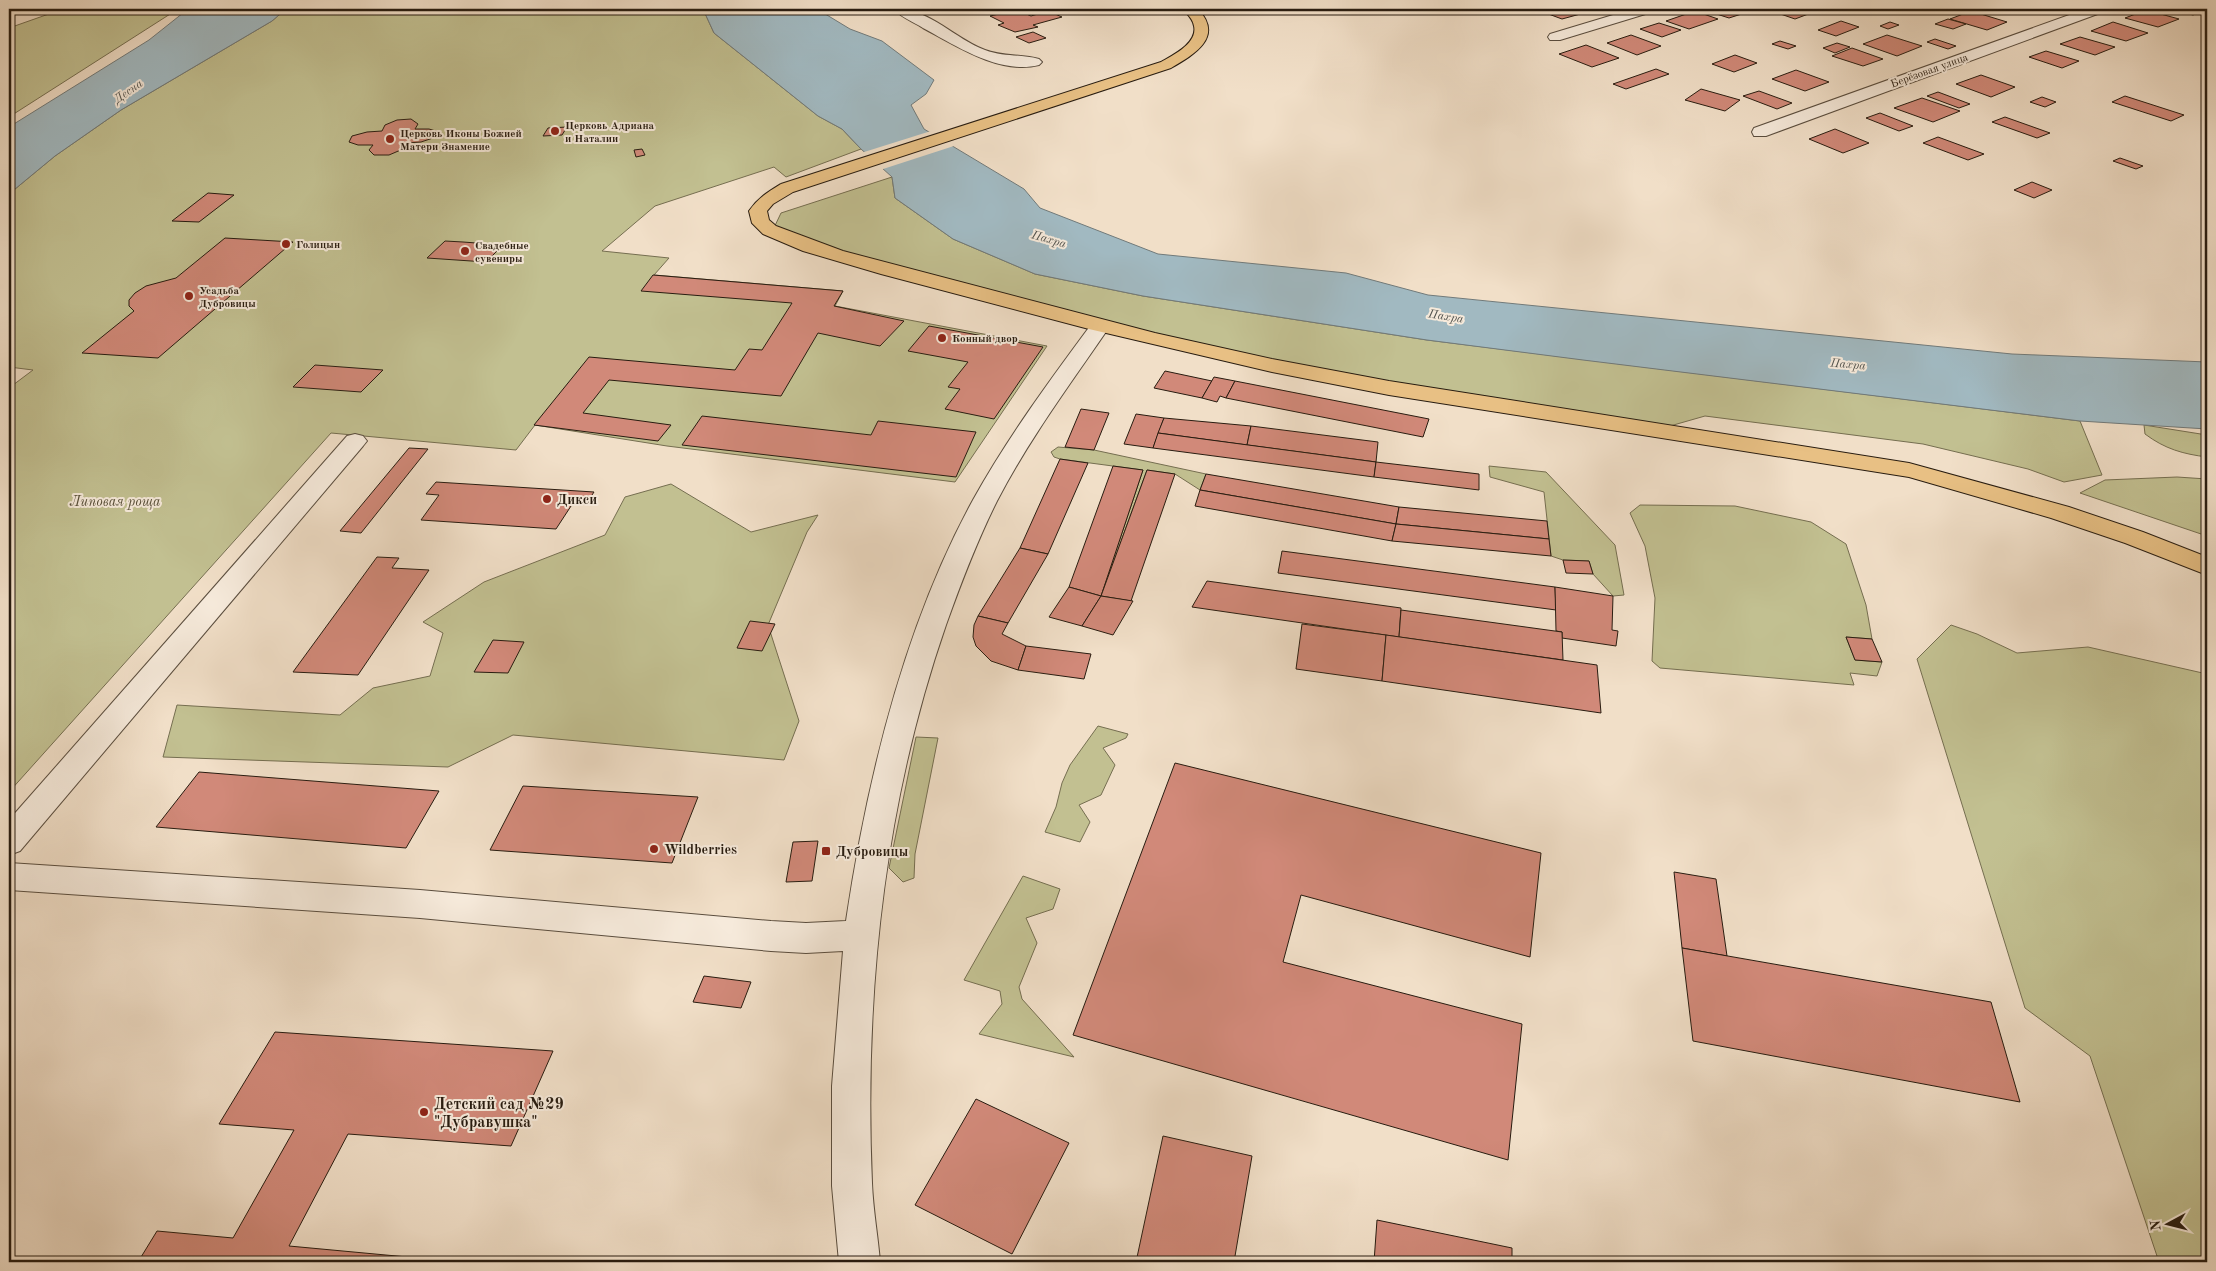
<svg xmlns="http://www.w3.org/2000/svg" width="2216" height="1271" font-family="'Old Standard TT',serif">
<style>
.green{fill:#c2c091;stroke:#756e50}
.water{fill:#a1b9c1;stroke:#717a7a}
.pier{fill:#f1dfc8}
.building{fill:#d18979;stroke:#281c10}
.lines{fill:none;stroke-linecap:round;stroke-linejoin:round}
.minor-casing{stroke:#5a4d3e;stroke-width:2}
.major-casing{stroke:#281c10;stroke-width:2}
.minor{fill:#f6eadb;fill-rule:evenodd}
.major{fill:#e8c084;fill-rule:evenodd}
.poi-dot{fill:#8f2418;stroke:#f6eadb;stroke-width:2}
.labels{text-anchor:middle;stroke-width:4;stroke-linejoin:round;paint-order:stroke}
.far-street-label{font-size:11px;fill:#281c10;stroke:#f6eadb}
.far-poi-label{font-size:11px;font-weight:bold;fill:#281c10;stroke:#f6eadb;text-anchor:start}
.far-water-label{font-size:12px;font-style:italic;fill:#52534e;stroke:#f6eadb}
.poi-label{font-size:14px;font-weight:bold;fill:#281c10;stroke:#f6eadb;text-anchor:start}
.park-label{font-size:14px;font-style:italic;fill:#564d37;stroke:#f6eadb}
.near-poi-label{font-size:16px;font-weight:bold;fill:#281c10;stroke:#f6eadb;text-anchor:start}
</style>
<rect width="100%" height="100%" fill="#f1dfc8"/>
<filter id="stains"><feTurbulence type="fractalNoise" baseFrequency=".004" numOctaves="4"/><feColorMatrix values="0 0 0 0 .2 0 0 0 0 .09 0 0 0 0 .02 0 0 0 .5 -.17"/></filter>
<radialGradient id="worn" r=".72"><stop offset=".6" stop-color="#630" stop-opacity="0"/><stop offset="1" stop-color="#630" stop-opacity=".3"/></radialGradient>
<g class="green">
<polygon points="63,9 178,9 9,117 9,28"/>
<polygon points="286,9 703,9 714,33 818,116 842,129 861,149 786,177 774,167 655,206 602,251 669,258 654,275 843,291 835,306 1047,346 955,482 667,446 535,425 516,450 331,433 9,792 9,388 33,370 9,367 9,194 55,156 121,110 272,21"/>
<polygon points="892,177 895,198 953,239 1035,274 1143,296 1427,340 2080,421 2102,475 2064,482 2028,469 1923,444 1705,416 1656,430 1167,342 772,232 781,213"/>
<path d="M2144 425 2207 435V457C2183 454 2165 449 2145 434Z"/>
<polygon points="1058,447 1094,450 1206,474 1200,490 1175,474 1147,470 1101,596 1143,470 1060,459 1054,457 1051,452"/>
<polygon points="1489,466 1546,472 1615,545 1624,595 1613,596 1593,574 1589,561 1563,560 1551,556 1544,492 1490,477"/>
<polygon points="2177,477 2207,479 2207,536 2080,493 2105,480"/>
<polygon points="671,484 751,532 818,515 807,532 768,625 799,721 784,760 513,735 448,767 163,757 177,705 340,715 373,688 430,676 443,633 423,622 484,582 605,535 625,497"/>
<polygon points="1640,505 1735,506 1811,522 1846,544 1866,605 1872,639 1846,637 1855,660 1882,662 1877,676 1850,673 1854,685 1660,668 1652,661 1655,598 1645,546 1630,513"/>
<polygon points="1951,625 1977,634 2017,653 2088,647 2207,674 2207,1262 2159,1262 2090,1056 2025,1008 1917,659"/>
<polygon points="1098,726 1128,734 1126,738 1103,748 1115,765 1101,795 1079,805 1090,822 1080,842 1045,832 1056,807 1062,783 1070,765"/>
<polygon points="916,737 938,738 915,854 914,878 903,882 889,868"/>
<polygon points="1023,876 1060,889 1053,909 1026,918 1037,943 1019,987 1022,999 1074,1057 979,1034 1002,1004 1000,991 964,980"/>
</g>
<g class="water">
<polygon points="188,9 286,9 272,21 121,110 55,156 9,194 9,127 149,40"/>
<polygon points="703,9 817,9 850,29 882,41 934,80 926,94 911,105 924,129 1024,189 1040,208 1158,254 1346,273 1428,295 2012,354 2207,362 2207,429 2080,421 1583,360 1427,340 1143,296 1035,274 953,239 895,198 892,177 861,149 842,129 818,116 714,33"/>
</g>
<polygon class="pier" points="931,131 957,145 880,170 861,153"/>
<g class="building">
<polygon points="937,9 981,9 960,14 953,11 945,13"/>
<polygon points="1535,9 1574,9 1584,13 1562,19"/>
<polygon points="1701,9 1745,9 1751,11 1729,18"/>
<polygon points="1766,9 1815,9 1819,10 1795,19"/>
<polygon points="2171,9 2207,9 2193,15"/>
<polygon points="1017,10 1031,16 1048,11 1062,17 1033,25 1038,27 1015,32 998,25 1004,23 990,16"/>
<polygon points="2146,10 2179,19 2158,27 2125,18"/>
<polygon points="1695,11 1718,19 1689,29 1666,21"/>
<polygon points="1971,11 2007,22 1987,30 1950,19"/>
<polygon points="1948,19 1966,24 1953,29 1935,24"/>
<polygon points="1841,21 1859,27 1836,36 1818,30"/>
<polygon points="1890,22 1899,25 1888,29 1880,26"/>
<polygon points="2113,22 2148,33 2126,41 2091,31"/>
<polygon points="1659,23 1681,30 1662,37 1640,29"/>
<polygon points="1033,32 1046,38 1029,43 1016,37"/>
<polygon points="1631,35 1661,46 1637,55 1607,43"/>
<polygon points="1887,35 1922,46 1897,56 1863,44"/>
<polygon points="2080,37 2115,47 2095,55 2060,44"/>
<polygon points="1935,39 1956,46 1948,49 1927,42"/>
<polygon points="1780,41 1796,46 1788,49 1772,44"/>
<polygon points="1837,43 1850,47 1835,53 1823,48"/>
<polygon points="1586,45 1619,58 1592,67 1559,54"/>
<polygon points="1852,48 1883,59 1863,66 1832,56"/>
<polygon points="2046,51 2079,61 2062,68 2029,57"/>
<polygon points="1735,55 1757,63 1734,72 1712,64"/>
<polygon points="1656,69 1669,74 1626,89 1613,84"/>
<polygon points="1796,70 1829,82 1805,91 1772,79"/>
<polygon points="1981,75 2015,87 1991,97 1956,84"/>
<polygon points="1701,89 1740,100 1725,111 1685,100"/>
<polygon points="1759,91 1792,103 1777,109 1743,96"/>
<polygon points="1938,92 1970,104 1959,108 1927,96"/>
<polygon points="2125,96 2184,115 2171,121 2112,102"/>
<polygon points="2042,97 2056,102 2045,107 2030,102"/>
<polygon points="1922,98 1960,111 1933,122 1894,108"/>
<polygon points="1880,113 1913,126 1899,131 1866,118"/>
<polygon points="2005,117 2050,133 2037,138 1992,122"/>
<polygon points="411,119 418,124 415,129 429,129 439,132 436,137 421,142 407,143 403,149 389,155 374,155 369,150 373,145 358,145 349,142 352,136 367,132 382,131 385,125 397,120"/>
<polygon points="567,127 562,135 543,136 548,128"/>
<polygon points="1835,129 1869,143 1843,153 1809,139"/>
<polygon points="1938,137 1984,154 1968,160 1923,143"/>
<polygon points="642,149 645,155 636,157 634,150"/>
<polygon points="2120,158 2143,166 2136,169 2113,161"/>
<polygon points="2032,182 2052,190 2034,198 2014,190"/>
<polygon points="208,193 234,195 199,222 172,221"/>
<polygon points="225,238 293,242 158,358 82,353 134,311 129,306 129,300 135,293 146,286 176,278"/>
<polygon points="445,241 463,242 503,245 486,262 427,258"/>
<polygon points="653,275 843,291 834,306 904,321 880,346 818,333 781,396 609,380 583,413 671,425 658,441 534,425 589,357 735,370 749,349 762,350 792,303 641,291"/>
<polygon points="929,326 1043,347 994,419 945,409 960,389 948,387 968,362 908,351"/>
<polygon points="315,365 383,370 361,392 293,387"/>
<polygon points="1165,371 1212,381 1202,398 1154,388"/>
<polygon points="1214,377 1235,381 1226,398 1220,396 1217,402 1202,398"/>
<polygon points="1235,381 1429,419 1423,437 1226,398"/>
<polygon points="1081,409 1109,413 1094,450 1065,447"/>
<polygon points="1136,414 1164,418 1153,448 1124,444"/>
<polygon points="702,416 871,435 878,421 976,432 956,477 682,445"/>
<polygon points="1164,418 1251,426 1247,445 1158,433"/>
<polygon points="1251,426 1378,442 1376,462 1247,445"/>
<polygon points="1158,433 1376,462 1374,477 1153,448"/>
<polygon points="409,448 428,449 361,533 340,531"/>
<polygon points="1060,459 1088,463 1048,554 1020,548"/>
<polygon points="1376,462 1479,474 1479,490 1374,477"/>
<polygon points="1113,466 1143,470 1101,596 1069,587"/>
<polygon points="1147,470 1175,474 1131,601 1101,596"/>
<polygon points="1206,474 1399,507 1396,524 1200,490"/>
<polygon points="436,482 594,492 586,504 573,503 556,529 421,520 439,495 426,494"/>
<polygon points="1200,490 1396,524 1392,541 1195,506"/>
<polygon points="1399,507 1547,521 1549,539 1396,524"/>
<polygon points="1396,524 1549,539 1551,556 1392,541"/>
<polygon points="1020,548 1048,554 1008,623 978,616"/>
<polygon points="1282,551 1555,587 1556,610 1278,573"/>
<polygon points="377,557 399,558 392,568 429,570 358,675 293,672"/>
<polygon points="1563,560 1589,561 1593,574 1566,573"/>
<polygon points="1207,581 1401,608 1399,637 1192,607"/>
<polygon points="1069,587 1101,596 1082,626 1049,617"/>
<polygon points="1555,587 1613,596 1612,630 1618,631 1616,646 1562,638 1562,632 1556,631"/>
<polygon points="1101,596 1133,601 1113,635 1082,626"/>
<polygon points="1401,610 1562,632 1563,660 1399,637"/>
<polygon points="978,616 1008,623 1002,634 1026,646 1018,670 991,661 976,646 973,637 974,625"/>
<polygon points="750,621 775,624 762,651 737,648"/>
<polygon points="1302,624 1386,635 1382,681 1296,669"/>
<polygon points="1386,635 1597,665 1601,713 1382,681"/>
<polygon points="1846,637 1872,639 1882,662 1855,660"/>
<polygon points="493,640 524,642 508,673 474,672"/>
<polygon points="1026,646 1091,654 1084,679 1018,670"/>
<polygon points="1175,763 1541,853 1530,957 1301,895 1283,962 1522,1024 1508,1160 1073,1035"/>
<polygon points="199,772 439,791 406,848 156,827"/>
<polygon points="523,786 698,797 672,863 490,850"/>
<polygon points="818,841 812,881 786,882 793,842"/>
<polygon points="1674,872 1716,879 1727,956 1682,948"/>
<polygon points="1682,948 1991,1002 2020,1102 1693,1041"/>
<polygon points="704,976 751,982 741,1008 693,1002"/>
<polygon points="275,1032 553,1051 511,1146 348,1134 289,1246 461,1262 138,1262 157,1231 233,1238 294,1130 219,1124"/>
<polygon points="976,1099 1069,1143 1012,1254 915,1205"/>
<polygon points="1163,1136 1252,1156 1234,1262 1136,1262"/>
<polygon points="1377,1220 1512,1248 1512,1262 1374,1262"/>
</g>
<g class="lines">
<g class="minor-casing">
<g id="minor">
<path d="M894 9C928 7 955 39 985 50 1003 57 1021 54 1039 59L1042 62 1039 65C1000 75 956 46 923 28 914 22 900 17 894 9Z"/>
<polygon points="1633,9 1654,9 1652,12 1560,40 1550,40 1548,37 1550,34"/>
<polygon points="2086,9 2105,9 2103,12 1766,136 1754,136 1752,132 1754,128"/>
<path d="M1100 320 1107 322 1110 326C1071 383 1029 439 997 501 977 541 961 583 946 625 884 804 864 995 872 1183 873 1210 878 1236 880 1262H839L832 1186V1086L843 951 806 953 771 951 420 918 9 890V863L420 890 771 921 806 923 846 921C867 780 904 626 973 500 1008 437 1050 380 1093 322Z"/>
<polygon points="355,434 363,436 367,441 363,446 20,851 9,855 9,820 347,436"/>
</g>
</g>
<g class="major-casing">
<path id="major" d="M1183 9H1198C1224 37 1195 54 1171 68L793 192 773 204 767 211 769 220 776 226 843 251 1155 333 1272 359 1389 381 1909 463 2069 507 2143 532 2207 557V575L2125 543 2051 518 1909 477 1389 395 1272 372 1089 329 881 274 803 251 763 234 752 223 749 211C758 198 768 192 781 184L1161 62C1173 55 1198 43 1194 26 1193 19 1187 14 1183 9Z"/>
</g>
<use href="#minor" class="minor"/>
<use href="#major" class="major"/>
</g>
<g class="poi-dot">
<circle cx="555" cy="131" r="5"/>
<circle cx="390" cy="139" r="5"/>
<circle cx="286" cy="244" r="5"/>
<circle cx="465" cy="251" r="5"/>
<circle cx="189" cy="296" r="5"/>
<circle cx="942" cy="338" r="5"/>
<circle cx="547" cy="499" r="5"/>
<circle cx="654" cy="849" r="5"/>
<rect x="821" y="846" width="10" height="10" rx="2.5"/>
<circle cx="424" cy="1112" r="5"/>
</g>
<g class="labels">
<g class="far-street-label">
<text transform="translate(1929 70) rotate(-20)" y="4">Берёзовая улица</text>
</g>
<g class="far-poi-label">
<text x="565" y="129">Церковь Адриана<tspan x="565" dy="13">и Наталии</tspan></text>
<text x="400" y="137">Церковь Иконы Божией<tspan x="400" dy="13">Матери Знамение</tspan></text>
<text x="296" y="248">Голицын</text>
<text x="475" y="249">Свадебные<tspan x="475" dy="13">сувениры</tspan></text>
<text x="199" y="294">Усадьба<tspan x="199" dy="13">Дубровицы</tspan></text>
<text x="952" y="342">Конный двор</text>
</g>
<g class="far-water-label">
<text transform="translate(128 91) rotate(-35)" y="4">Десна</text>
<text transform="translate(1049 239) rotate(16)" y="4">Пахра</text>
<text transform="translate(1446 316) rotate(9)" y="4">Пахра</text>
<text transform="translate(1848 364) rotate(5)" y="4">Пахра</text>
</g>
<g class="poi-label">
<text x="557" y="504">Дикси</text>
<text x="664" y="854">Wildberries</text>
<text x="836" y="856">Дубровицы</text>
</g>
<g class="park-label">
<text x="115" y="506">Липовая роща</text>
</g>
<g class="near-poi-label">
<text x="434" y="1109">Детский сад №29<tspan x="434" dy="18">"Дубравушка"</tspan></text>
</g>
</g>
<rect width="2216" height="1271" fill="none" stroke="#f1dfc8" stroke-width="30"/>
<rect x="10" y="10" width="2196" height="1251" fill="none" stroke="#281c10" stroke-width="2.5"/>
<rect x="15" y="15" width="2186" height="1241" fill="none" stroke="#281c10"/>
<g transform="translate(2168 1224) rotate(263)" stroke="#f6eadb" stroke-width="4" paint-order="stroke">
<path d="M0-4L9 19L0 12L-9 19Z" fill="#281c10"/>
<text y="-8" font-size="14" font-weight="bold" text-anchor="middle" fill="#281c10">N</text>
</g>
<rect width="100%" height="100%" filter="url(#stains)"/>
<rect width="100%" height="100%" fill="url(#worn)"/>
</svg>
